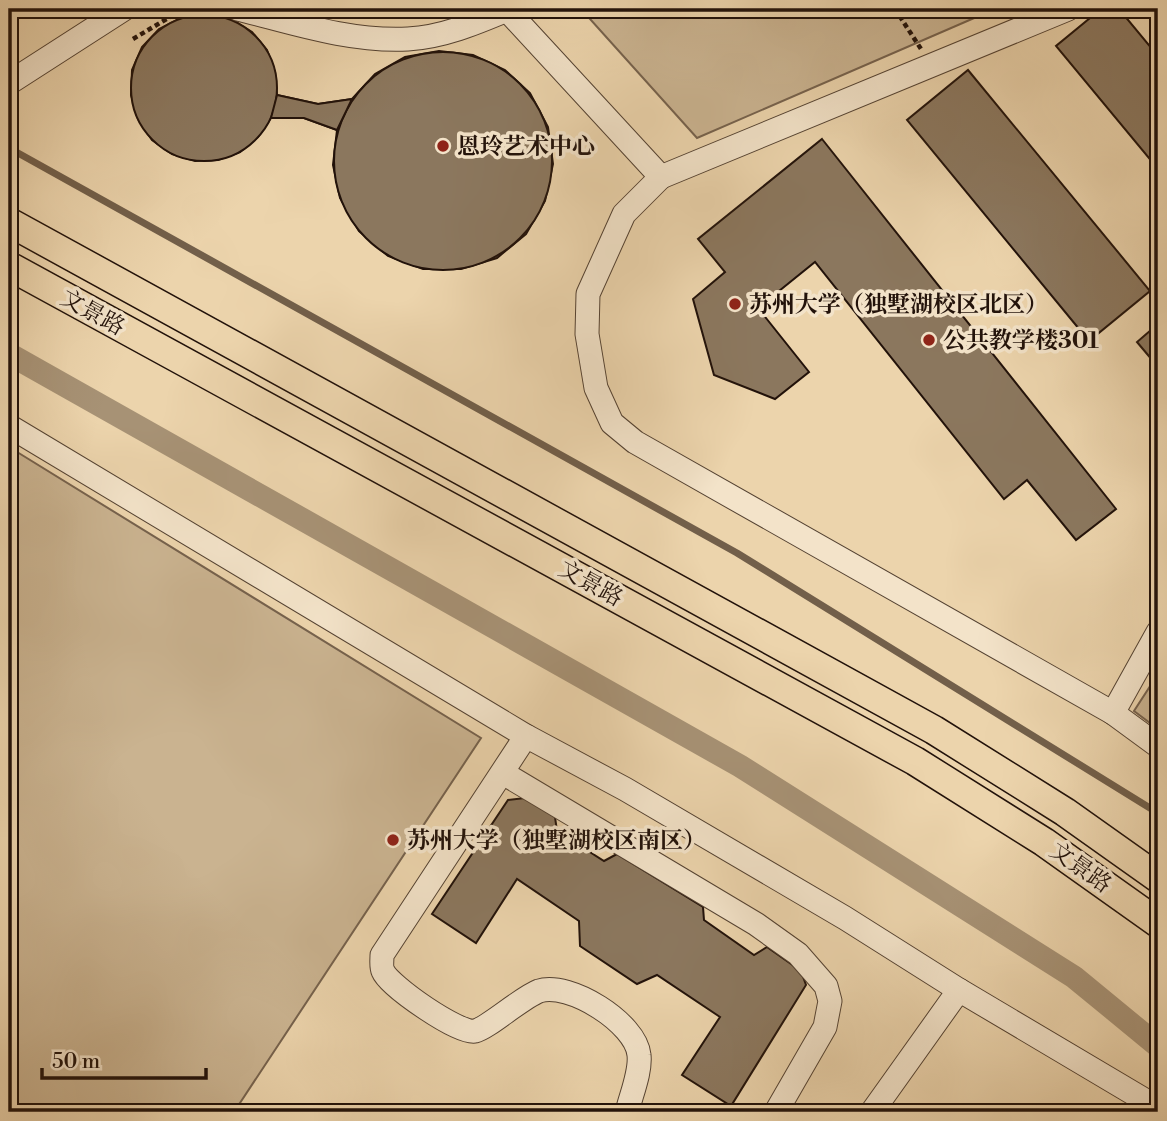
<svg xmlns="http://www.w3.org/2000/svg" width="1167" height="1121" font-family="'Libre Bodoni','Noto Serif SC',serif">
<style>
.green{fill:#cab390;stroke:#76624d;stroke-width:2}
.lines{fill:none;stroke-linecap:round;stroke-linejoin:round}
.stream{stroke:#725f4a;stroke-width:7}
.canal{stroke:#a79275;stroke-width:23}
.building{fill:#8b775e;stroke:#22120a;stroke-width:2}
.minor-casing{stroke:#544232;stroke-width:25}
.major-casing{stroke:#22120a;stroke-width:31}
.path{stroke:#22120a;stroke-width:4.5;stroke-dasharray:5 3.5;stroke-linecap:butt}
.minor{stroke:#f3e3c9;stroke-width:23}
.major{stroke:#ecd4ac;stroke-width:28}
.poi-dot{fill:#8f2418;stroke:#f3e3c9;stroke-width:2.5}
.labels{text-anchor:middle;stroke-width:7;stroke-linejoin:round;paint-order:stroke}
.poi-label{font-size:23px;font-weight:bold;fill:#22120a;stroke:#f3e3c9;text-anchor:start}
.street-label{font-size:23px;fill:#22120a;stroke:#f3e3c9}
</style>
<rect width="100%" height="100%" fill="#ecd4ac"/>
<filter id="stains"><feTurbulence type="fractalNoise" baseFrequency=".00286" numOctaves="4"/><feColorMatrix values="0 0 0 0 .2 0 0 0 0 .09 0 0 0 0 .02 0 0 0 .5 -.17"/></filter>
<radialGradient id="worn" r=".72"><stop offset=".6" stop-color="#630" stop-opacity="0"/><stop offset="1" stop-color="#630" stop-opacity=".3"/></radialGradient>
<g class="green">
<polygon points="581,9 995,9 697,138"/>
<polygon points="9,447 481,738 234,1112 9,1112"/>
<polygon points="1158,674 1158,729 1134,711"/>
</g>
<g class="lines">
<polyline class="stream" points="9,148 737,553 1158,813"/>
<polyline class="canal" points="9,354 740,766 1074,977 1158,1046"/>
</g>
<g class="building">
<polygon points="1101,9 1119,9 1158,56 1158,169 1056,46"/>
<polygon points="206,14 231,19 252,32 267,50 275,72 277,95 318,104 352,99 375,74 405,57 439,51 473,55 505,70 530,93 548,127 553,164 545,201 526,234 497,258 461,269 423,269 388,256 359,231 340,198 333,165 337,130 304,118 271,118 258,137 240,152 218,160 195,161 172,154 152,140 138,119 131,95 132,70 142,47 159,29 181,18"/>
<circle cx="204" cy="88" r="73"/>
<circle cx="443" cy="161" r="109"/>
<polygon points="968,70 1150,291 1089,341 907,120"/>
<polygon points="277,95 318,104 352,99 337,130 304,118 271,118"/>
<polygon points="822,139 1116,509 1076,540 1027,480 1004,499 815,262 758,308 809,372 775,399 714,375 693,299 725,272 698,239"/>
<polygon points="1158,324 1158,367 1137,342"/>
<polygon points="525,798 555,817 557,831 604,861 617,854 703,907 704,920 754,955 767,947 801,971 806,985 731,1106 682,1075 720,1017 657,975 637,984 580,946 579,921 517,879 476,943 432,914 508,800"/>
</g>
<g class="lines">
<g class="minor-casing">
<g id="minor">
<path d="M238 9C294 23 350 42 408 39 443 37 476 23 507 10L661 177 624 214 588 294 587 334 596 388 612 423 635 442 1113 713 1158 746"/>
<polyline points="9,83 124,9"/>
<polyline points="661,177 1068,9"/>
<polyline points="9,426 526,736 625,789 845,918 959,990 872,1112"/>
<polyline points="1113,713 1158,632"/>
<path d="M526 736 382 955C382 960 381 967 383 971 389 986 460 1035 475 1031 488 1028 521 998 539 991 569 981 636 1023 639 1055 641 1072 631 1095 627 1112"/>
<polyline points="503,773 756,924 798,954 826,986 830,1001 825,1027 776,1112"/>
<polyline points="959,990 1158,1108"/>
</g>
</g>
<g class="major-casing">
<g id="major">
<polyline points="9,222 934,730 1065,812 1158,878"/>
<polyline points="9,266 915,761 1044,842 1158,923"/>
</g>
</g>
<g class="path">
<polyline points="895,9 921,49"/>
<polyline points="133,39 180,11 202,9"/>
</g>
<use href="#minor" class="minor"/>
<use href="#major" class="major"/>
</g>
<g class="poi-dot">
<circle cx="443" cy="146" r="7"/>
<circle cx="735" cy="304" r="7"/>
<circle cx="929" cy="340" r="7"/>
<circle cx="393" cy="840" r="7"/>
</g>
<g class="labels">
<g class="poi-label">
<text x="457" y="154">恩玲艺术中心</text>
<text x="749" y="312">苏州大学（独墅湖校区北区）</text>
<text x="943" y="348">公共教学楼301</text>
<text x="407" y="848">苏州大学（独墅湖校区南区）</text>
</g>
<g class="street-label">
<text transform="translate(93 312) rotate(29)" y="8">文景路</text>
<text transform="translate(591 583) rotate(29)" y="8">文景路</text>
<text transform="translate(1081 867) rotate(35)" y="8">文景路</text>
</g>
</g>
<rect width="1167" height="1121" fill="none" stroke="#ecd4ac" stroke-width="35"/>
<rect x="10" y="10" width="1146" height="1100" fill="none" stroke="#22120a" stroke-width="3.5"/>
<rect x="18" y="18" width="1132" height="1086" fill="none" stroke="#22120a" stroke-width="2"/>
<path d="M42 1068v10h164v-10" fill="none" stroke="#22120a" stroke-width="3.5"/>
<text x="52" y="1068" font-size="21" fill="#22120a" stroke="#f3e3c9" stroke-width="5" paint-order="stroke">50 m</text>
<rect width="100%" height="100%" filter="url(#stains)"/>
<rect width="100%" height="100%" fill="url(#worn)"/>
</svg>
